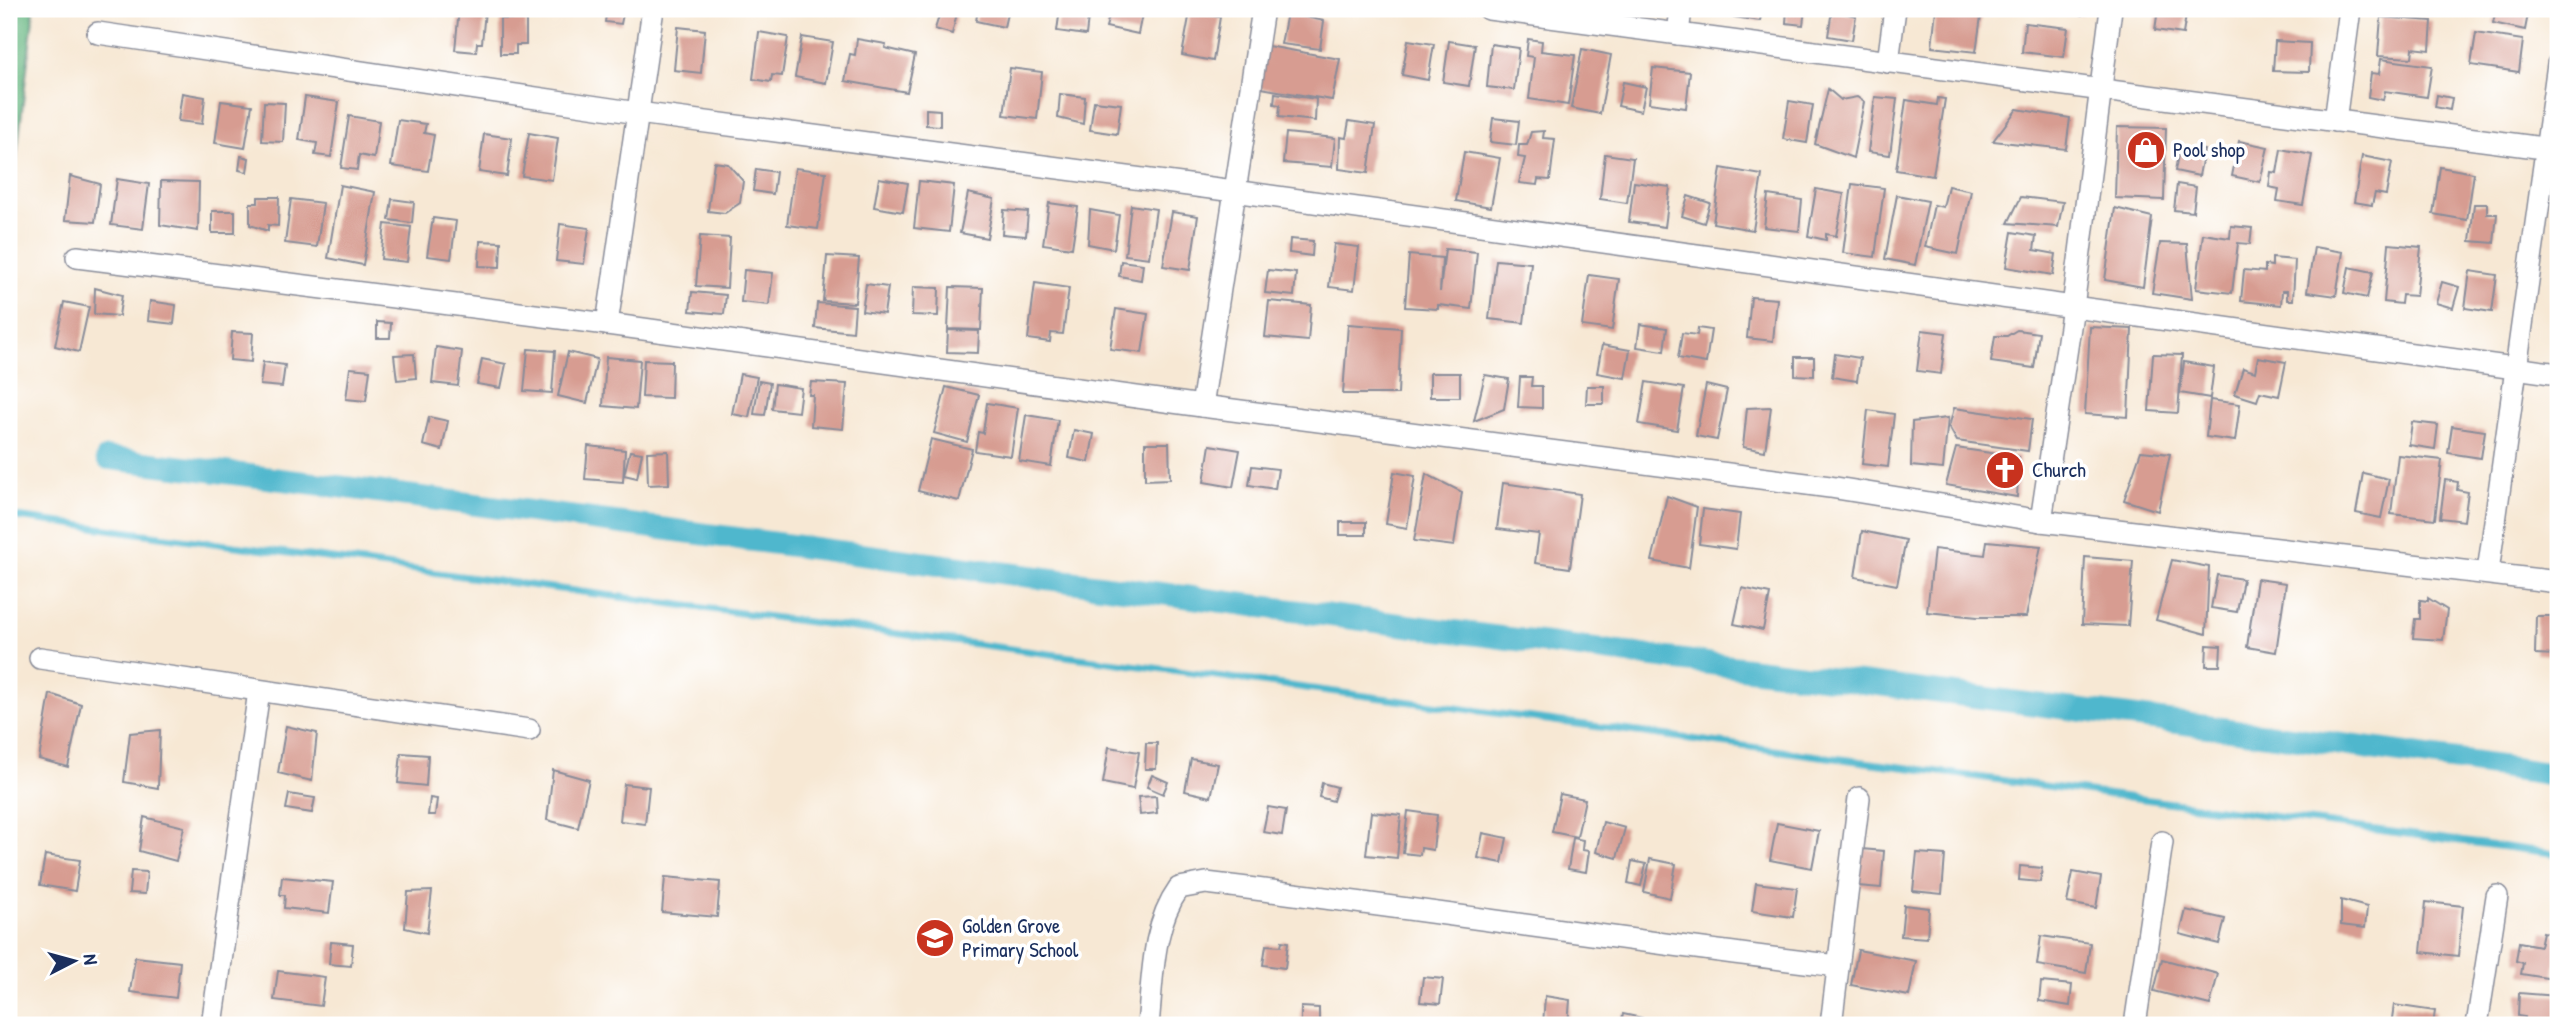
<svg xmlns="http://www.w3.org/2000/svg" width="2567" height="1034" font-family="'Patrick Hand',sans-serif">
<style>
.forest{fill:#69b883;stroke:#427470;stroke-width:2}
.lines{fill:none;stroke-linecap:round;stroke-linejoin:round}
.stream{stroke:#4fb7cd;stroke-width:7}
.canal{stroke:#4fb7cd;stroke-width:23}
.building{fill:#d79c91}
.street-casing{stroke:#898c99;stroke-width:24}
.street{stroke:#fff;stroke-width:21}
.labels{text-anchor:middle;stroke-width:7;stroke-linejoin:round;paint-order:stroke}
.poi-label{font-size:21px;fill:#1b2f5e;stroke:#fff;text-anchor:start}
</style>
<rect width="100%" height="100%" fill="#fff"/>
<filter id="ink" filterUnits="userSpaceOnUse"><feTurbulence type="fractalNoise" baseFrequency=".0143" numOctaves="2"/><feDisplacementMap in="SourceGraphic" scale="14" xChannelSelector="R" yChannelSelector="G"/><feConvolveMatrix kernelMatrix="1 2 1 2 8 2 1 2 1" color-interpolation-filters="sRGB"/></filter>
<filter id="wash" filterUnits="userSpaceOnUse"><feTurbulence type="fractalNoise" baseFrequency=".00686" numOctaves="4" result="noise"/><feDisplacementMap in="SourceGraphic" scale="28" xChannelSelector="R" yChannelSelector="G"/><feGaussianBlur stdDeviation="1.57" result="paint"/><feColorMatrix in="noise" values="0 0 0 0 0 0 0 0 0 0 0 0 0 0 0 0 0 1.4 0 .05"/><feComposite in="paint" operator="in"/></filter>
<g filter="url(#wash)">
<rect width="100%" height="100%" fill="#f7e8d4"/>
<polygon class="forest" points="9,9 34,9 9,222"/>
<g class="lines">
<polyline class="stream" points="9,516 2558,854"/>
<path class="canal" d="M107 458C555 512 1002 573 1450 631 1819 678 2189 721 2558 775"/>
</g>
<g id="blocks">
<g class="building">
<polygon points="215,9 238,9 237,15 215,12"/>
<polygon points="459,9 485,10 482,43 477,43 476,52 455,50"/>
<polygon points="607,9 624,9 621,24 605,22"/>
<polygon points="931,9 958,9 952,34 935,29 939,16 930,14"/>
<polygon points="978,9 1008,9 1004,27 976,21"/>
<polygon points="1023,9 1047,9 1046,16 1023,13"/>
<polygon points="1060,9 1089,9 1086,35 1057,31"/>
<polygon points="1111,9 1143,9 1138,34 1106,27"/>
<polygon points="1735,9 1762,9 1760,21 1734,17"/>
<polygon points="1787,9 1805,9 1803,25 1786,23"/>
<polygon points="1936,9 1982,9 1976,52 1932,47"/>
<polygon points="2054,9 2083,9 2082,15 2053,12"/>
<polygon points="2158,9 2187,9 2183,34 2155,30"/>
<polygon points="2399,9 2433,9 2433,15"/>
<polygon points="2496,9 2529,9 2525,30 2493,23"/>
<polygon points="1832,10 1856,16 1852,40 1828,36"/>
<polygon points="1190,12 1220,17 1213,61 1182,55"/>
<polygon points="1287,13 1324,21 1320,49 1281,44"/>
<polygon points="2381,17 2432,21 2430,50 2413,48 2412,58 2378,56"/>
<polygon points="500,19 526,19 526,45 516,45 516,54 500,54"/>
<polygon points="2025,23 2068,28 2064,57 2022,52"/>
<polygon points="678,27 705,30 701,73 674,70"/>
<polygon points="759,32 788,37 782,76 772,75 771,82 753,79"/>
<polygon points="2476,33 2523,40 2519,72 2471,65"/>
<polygon points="802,37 833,42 826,83 795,77"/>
<polygon points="857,39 886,44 885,48 915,55 907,92 845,81 850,54 855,55"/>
<polygon points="1528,39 1542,41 1541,51 1575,55 1568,105 1529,99 1534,57 1526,56"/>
<polygon points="1408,40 1434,44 1428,80 1402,75"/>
<polygon points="1449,41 1475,45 1469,86 1443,82"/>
<polygon points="2275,41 2310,43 2309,72 2273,71"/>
<polygon points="1491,44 1519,48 1514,90 1487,87"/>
<polygon points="1262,45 1340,59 1332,100 1255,87"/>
<polygon points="1582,49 1611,55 1600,114 1571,108"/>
<polygon points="2381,59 2432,66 2427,97 2385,91 2383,100 2368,97 2371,73 2379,74"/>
<polygon points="1010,68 1042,72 1037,119 1004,115"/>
<polygon points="1653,68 1690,72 1686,108 1649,103"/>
<polygon points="1623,82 1646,87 1641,111 1618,106"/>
<polygon points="1828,89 1841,100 1857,97 1864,102 1853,158 1815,144"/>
<polygon points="182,93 205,97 202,124 178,121"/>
<polygon points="1275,93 1316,99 1315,121 1279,117 1280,105 1274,104"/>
<polygon points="1060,94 1085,97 1083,124 1058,118"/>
<polygon points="2437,95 2452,98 2450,110 2435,107"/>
<polygon points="305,97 339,102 331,157 315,155 317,143 299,140"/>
<polygon points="1875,97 1897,99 1890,155 1868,152"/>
<polygon points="1938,98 1945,99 1933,176 1896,170 1906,100 1937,105"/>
<polygon points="221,101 252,105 245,148 215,143"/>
<polygon points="1094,101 1121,104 1117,134 1090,130"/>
<polygon points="1789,101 1813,105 1807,143 1783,139"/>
<polygon points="264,102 285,103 283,142 262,141"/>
<polygon points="926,109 940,110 940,126 926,125"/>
<polygon points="2017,109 2070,118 2066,149 1993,141"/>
<polygon points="349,116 379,121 374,158 359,155 357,170 341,168"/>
<polygon points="1493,118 1519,121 1516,145 1490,142"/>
<polygon points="398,120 426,124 424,133 434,135 428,171 391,166"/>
<polygon points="1349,121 1375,125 1368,173 1339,169 1340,137 1346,138"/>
<polygon points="2117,127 2166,128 2164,200 2115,198"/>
<polygon points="1544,131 1543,138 1555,139 1550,180 1538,179 1537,185 1519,183 1525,158 1518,157 1519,145 1527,145 1531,132"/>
<polygon points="529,133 558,138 552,180 522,176"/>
<polygon points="1286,133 1335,138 1332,167 1283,163"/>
<polygon points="484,134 512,138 507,176 479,172"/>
<polygon points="2239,141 2268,147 2260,182 2232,176"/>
<polygon points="2179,149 2204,150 2199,176 2175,171"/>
<polygon points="2281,149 2312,155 2303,205 2277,201 2279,189 2269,187 2271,172 2277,173"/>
<polygon points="1464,152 1500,158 1491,207 1456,201"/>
<polygon points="1605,154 1633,158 1627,203 1600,199"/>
<polygon points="241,156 249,158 247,172 239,170"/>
<polygon points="2362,156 2392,162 2386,195 2375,193 2372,205 2354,202"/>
<polygon points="714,162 728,164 743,181 740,203 725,213 708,211"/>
<polygon points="2440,167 2474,173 2467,220 2433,214"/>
<polygon points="795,168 826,172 818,229 787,225"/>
<polygon points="1721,168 1762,175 1753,230 1713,223"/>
<polygon points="756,169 776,172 773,194 753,191"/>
<polygon points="70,176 100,184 95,222 65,220"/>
<polygon points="879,178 908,183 903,212 874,207"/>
<polygon points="117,179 149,184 143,229 111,225"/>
<polygon points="161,181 199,182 198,231 160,225"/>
<polygon points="919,181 954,185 949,232 914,228"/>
<polygon points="1634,182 1670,187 1665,227 1629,222"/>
<polygon points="1852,184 1884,188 1875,257 1843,253"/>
<polygon points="2177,184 2196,187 2193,212 2174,210"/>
<polygon points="340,185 375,192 363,265 328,258"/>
<polygon points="1948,186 1971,191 1958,254 1925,247 1934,205 1943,207"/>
<polygon points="1816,189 1844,194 1836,236 1826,234 1826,240 1808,236"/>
<polygon points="968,193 994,199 987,238 960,233"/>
<polygon points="1768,195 1802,200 1799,231 1764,227"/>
<polygon points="1897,195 1928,201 1915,265 1885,259"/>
<polygon points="1688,196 1710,203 1704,223 1682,216"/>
<polygon points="258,197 279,197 278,226 268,225 268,231 250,225 250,203 258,203"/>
<polygon points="2021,197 2063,202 2058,227 2008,223"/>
<polygon points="291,199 323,203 317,247 285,243"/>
<polygon points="392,199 414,202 412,223 389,220"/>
<polygon points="1049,203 1078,207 1072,248 1043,244"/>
<polygon points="2474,204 2487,204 2487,214 2497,214 2494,243 2470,241"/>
<polygon points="1131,205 1156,209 1149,258 1125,255"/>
<polygon points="2115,208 2152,217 2143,287 2105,280"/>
<polygon points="1004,210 1028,212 1026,236 1002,234"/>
<polygon points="1090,210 1119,215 1114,249 1088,244"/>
<rect x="212" y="211" width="23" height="22"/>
<polygon points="1172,212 1198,216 1190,270 1163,266"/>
<polygon points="433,218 456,221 451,259 427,256"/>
<polygon points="385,224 411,227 407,262 381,259"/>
<polygon points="560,224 589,228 584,264 556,261"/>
<polygon points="2231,226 2252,228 2250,244 2238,243 2232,293 2196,289 2203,234 2230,238"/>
<polygon points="2012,232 2036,236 2034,250 2056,254 2053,275 2006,267"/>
<polygon points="700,236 730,238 727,288 696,286"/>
<polygon points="1290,239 1313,241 1312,256 1289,253"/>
<polygon points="480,241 501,242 500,267 479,266"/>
<polygon points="2160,243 2187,244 2192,299 2152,293"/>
<polygon points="1334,244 1359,247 1354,290 1329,287"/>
<polygon points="2389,244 2421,247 2416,296 2402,295 2401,304 2384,302"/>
<polygon points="2314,247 2343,252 2336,296 2307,292"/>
<polygon points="1445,249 1477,252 1471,309 1438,305 1438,309 1405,307 1409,255 1442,258 1440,292"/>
<polygon points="827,256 859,258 855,303 823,301"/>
<polygon points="2272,258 2295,260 2293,300 2287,300 2287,291 2282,291 2281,305 2241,301 2244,270 2265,272 2265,265 2272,266"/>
<polygon points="1496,260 1531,263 1524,323 1489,319"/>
<polygon points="1121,261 1143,264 1141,280 1119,276"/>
<polygon points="2349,267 2373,272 2367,298 2344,293"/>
<polygon points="744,270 773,273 769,305 741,302"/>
<polygon points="1268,270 1296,273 1294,296 1265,293"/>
<polygon points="2470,271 2497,275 2492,312 2465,308"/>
<polygon points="1589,275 1619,279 1612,330 1582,326"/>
<polygon points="2442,282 2459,287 2453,308 2436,303"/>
<polygon points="1035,283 1069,288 1063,334 1051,333 1050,342 1028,339"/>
<polygon points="866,284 888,287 884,314 862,311"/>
<polygon points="913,287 939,288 938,316 912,315"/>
<polygon points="950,287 983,288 981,330 948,329"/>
<polygon points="95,288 122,295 119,316 94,314"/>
<polygon points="692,292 726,295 724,314 690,311"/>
<polygon points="1751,297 1777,299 1773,341 1747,338"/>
<polygon points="150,301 176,305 174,324 148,321"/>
<polygon points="1269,301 1311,305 1308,341 1265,337"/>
<polygon points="64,302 89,307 79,352 55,346"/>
<polygon points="817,303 855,306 853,332 815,328"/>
<polygon points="1116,309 1148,314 1142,353 1110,349"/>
<polygon points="377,322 391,323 390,338 377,338"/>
<polygon points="1348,324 1401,328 1398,394 1343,394"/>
<polygon points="1640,324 1667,328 1664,351 1637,347"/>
<polygon points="2090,327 2132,329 2128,417 2085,414"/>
<polygon points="1698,328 1711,330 1706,363 1678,358 1682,333 1697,335"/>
<polygon points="948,330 979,331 978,353 947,352"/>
<polygon points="1922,330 1946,333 1941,374 1917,371"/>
<polygon points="2017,330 2039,333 2034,368 1991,362 1995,336 2007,336"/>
<polygon points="232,332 253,333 251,362 230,360"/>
<polygon points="1602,345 1630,350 1625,378 1597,373"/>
<polygon points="436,347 462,351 458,386 432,383"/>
<polygon points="528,349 555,351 552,393 524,391"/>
<polygon points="568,352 597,359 587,403 558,396"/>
<polygon points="414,354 416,378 397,380 394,355"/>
<polygon points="1835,354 1860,358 1857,381 1832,377"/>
<polygon points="2153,354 2182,355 2178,413 2149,411"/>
<polygon points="606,357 640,360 636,409 603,406"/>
<polygon points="1795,357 1814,357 1814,376 1795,375"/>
<polygon points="2258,357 2286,362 2279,396 2260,392 2257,401 2235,394 2243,368 2255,372"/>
<polygon points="482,359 506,364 501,388 477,384"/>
<polygon points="644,360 672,361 671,398 642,397"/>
<polygon points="263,362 285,365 282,387 260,385"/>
<polygon points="2184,362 2214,367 2210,398 2180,393"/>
<polygon points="350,368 370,370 366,401 346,399"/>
<rect x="1430" y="373" width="30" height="24"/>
<polygon points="740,374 757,377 749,417 732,414"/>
<polygon points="1485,375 1509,379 1504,409 1474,421"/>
<polygon points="1520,377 1532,377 1531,386 1542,386 1542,408 1518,407"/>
<polygon points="759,381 770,383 765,415 754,414"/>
<polygon points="811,382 847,384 843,429 811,426 813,395 809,395"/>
<polygon points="1646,382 1684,388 1677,430 1639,424"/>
<polygon points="775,384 801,388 798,412 772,409"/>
<polygon points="1706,385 1727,390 1717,440 1696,436"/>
<polygon points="1587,386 1604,386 1604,404 1586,404"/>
<polygon points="946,387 979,395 967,442 934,433"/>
<polygon points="2210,400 2240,404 2235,441 2206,437"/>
<polygon points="987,403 1018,408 1011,456 975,451 978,432 983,433"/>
<polygon points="1771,407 1765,451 1743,447 1747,408"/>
<polygon points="1954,408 2032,419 2028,451 1957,441 1949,427"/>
<polygon points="1868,410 1894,414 1888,467 1862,464"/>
<polygon points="1026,415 1058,420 1051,466 1019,461"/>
<polygon points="429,417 448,421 442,450 423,445"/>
<polygon points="1948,418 1943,469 1911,466 1912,422"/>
<polygon points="2412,422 2438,425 2435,449 2409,445"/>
<polygon points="2452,426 2485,431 2481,458 2448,453"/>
<polygon points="1074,430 1094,434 1089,462 1069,458"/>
<polygon points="931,439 972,449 959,501 918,491"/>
<polygon points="1145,443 1169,443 1170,479 1145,480"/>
<polygon points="1210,445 1240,450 1233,487 1204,482"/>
<polygon points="588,446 625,450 623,482 585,479"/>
<polygon points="1956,448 2019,457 2017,497 1946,485"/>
<polygon points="630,451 642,453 637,478 624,475"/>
<polygon points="668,451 669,484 648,485 647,452"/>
<polygon points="2141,451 2170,454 2158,511 2124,500"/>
<polygon points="2398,455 2442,460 2435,519 2391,514"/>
<polygon points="1252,466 1278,469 1275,489 1249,485"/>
<polygon points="1394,472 1415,476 1407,528 1386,524"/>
<polygon points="2363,473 2389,479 2381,518 2356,513"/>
<polygon points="1426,474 1462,492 1454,546 1414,541"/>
<polygon points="2445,480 2458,482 2457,490 2468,492 2464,521 2440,518"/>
<polygon points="1503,483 1580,494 1570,568 1535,563 1539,534 1497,529"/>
<polygon points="1667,496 1697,507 1689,568 1652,561"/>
<polygon points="1703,509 1740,514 1736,549 1699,544"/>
<rect x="1340" y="522" width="26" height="13"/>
<polygon points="1862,531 1906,540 1897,585 1855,577"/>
<polygon points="1987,541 2041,546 2026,617 1978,617 1927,612 1934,549 1985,555"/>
<polygon points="2085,557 2133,561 2128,626 2082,624"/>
<polygon points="2172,560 2209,567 2206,634 2156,620"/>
<polygon points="2217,575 2243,579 2237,612 2211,608"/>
<polygon points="2257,579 2286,583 2276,652 2247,647"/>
<polygon points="1742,588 1770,594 1763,630 1734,624"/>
<polygon points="2428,598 2447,610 2443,640 2413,638 2415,619 2420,619 2420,600 2428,601"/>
<polygon points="2536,616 2557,616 2556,655 2535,654"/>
<polygon points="2207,645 2221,646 2220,666 2206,666"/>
<polygon points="50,694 81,704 68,767 39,759"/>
<polygon points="286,726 317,733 312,781 278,773"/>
<polygon points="160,730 158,788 124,782 130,733"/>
<polygon points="1146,743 1157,743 1156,769 1145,769"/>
<polygon points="1109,747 1139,752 1133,789 1103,783"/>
<polygon points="401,753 428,755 426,786 398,783"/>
<polygon points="1191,759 1218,764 1211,797 1185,791"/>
<polygon points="553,770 589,780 578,828 547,820"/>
<polygon points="1152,775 1168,782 1163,794 1147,787"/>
<polygon points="1322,783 1337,787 1333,801 1319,797"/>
<polygon points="624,784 649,787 645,824 620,821"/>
<polygon points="289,794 315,798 312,813 286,809"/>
<polygon points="1560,794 1585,799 1577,837 1552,832"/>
<polygon points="1156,796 1157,813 1140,815 1138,797"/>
<polygon points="430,798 437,799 435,815 428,815"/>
<polygon points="1268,807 1286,810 1282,835 1263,832"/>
<polygon points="1408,811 1437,815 1433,850 1421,848 1420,855 1403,853"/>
<polygon points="1371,812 1401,815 1397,858 1366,855"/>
<polygon points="144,817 184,827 176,861 139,851"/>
<polygon points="1603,822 1625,828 1617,858 1596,852"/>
<polygon points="1777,823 1819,831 1812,868 1770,860"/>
<polygon points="1483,833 1507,838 1502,863 1478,858"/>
<polygon points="1573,838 1583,840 1582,850 1589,851 1586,872 1568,869"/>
<polygon points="1861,849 1884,851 1881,888 1858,886"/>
<polygon points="1917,853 1945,855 1942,894 1913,891"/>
<polygon points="45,855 80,860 75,891 40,885"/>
<polygon points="1650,859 1676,864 1670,898 1644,892"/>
<polygon points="1632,861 1646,864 1641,886 1628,883"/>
<polygon points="2020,866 2042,868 2040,882 2019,880"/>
<polygon points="131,871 147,872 145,894 129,893"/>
<polygon points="2073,872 2101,877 2096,908 2067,903"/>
<polygon points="282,877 333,882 329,913 284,908 285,895 280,895"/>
<polygon points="665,877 720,882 717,917 662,912"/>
<polygon points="1756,883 1797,888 1793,917 1752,911"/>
<polygon points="432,891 427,933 405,928 408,892"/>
<polygon points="2341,900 2367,907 2365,928 2341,925"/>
<polygon points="2426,902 2463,906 2458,956 2421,952"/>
<polygon points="1904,905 1929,908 1927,938 1901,936"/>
<polygon points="2186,910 2225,919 2219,944 2180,934"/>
<polygon points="2543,932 2558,935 2554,979 2521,974 2523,963 2516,961 2519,942 2540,946"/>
<polygon points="2041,936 2090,943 2086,973 2037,965"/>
<polygon points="1282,941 1288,942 1285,968 1263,965 1266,945 1281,946"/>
<polygon points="331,942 353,944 351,966 329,964"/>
<polygon points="1858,950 1916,961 1909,996 1851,985"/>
<polygon points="135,957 180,962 176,998 130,992"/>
<polygon points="2162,959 2218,974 2210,1005 2154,991"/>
<polygon points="278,971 325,977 321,1006 274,1000"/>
<polygon points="1423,977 1443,979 1440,1004 1420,1002"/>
<polygon points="2041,982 2072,985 2070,1006 2039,1001"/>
<polygon points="2519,993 2558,996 2558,1025 2525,1025 2525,1017 2518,1016"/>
<polygon points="1545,996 1570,1000 1568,1025 1543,1025"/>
<polygon points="2394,1005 2435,1011 2433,1025 2391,1025"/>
<polygon points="1301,1007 1319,1008 1319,1025 1301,1025"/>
<polygon points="1623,1014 1642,1018 1640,1025 1621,1025"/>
<polygon points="1851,1019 1873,1024 1873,1025 1850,1025"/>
</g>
</g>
</g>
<g filter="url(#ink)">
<use href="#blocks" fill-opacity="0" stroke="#898c99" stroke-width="2"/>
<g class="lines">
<g class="street-casing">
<g id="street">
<polyline points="1489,9 2558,150"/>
<polyline points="98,33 638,113 1234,191 2558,374"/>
<polyline points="1678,34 1681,9"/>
<polyline points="1888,62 1895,9"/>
<polyline points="2335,121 2350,9"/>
<polyline points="77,257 607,324 1202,406 1830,487 2041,521 2558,582"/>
<polyline points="607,324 653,9"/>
<polyline points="1202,406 1263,9"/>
<polyline points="2041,521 2073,307 2111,9"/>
<polyline points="2488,572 2558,64"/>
<polyline points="40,658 529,730"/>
<polyline points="212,1025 259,691"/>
<path d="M1148 1025C1153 980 1151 927 1179 888L1206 883C1417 908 1626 941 1838 966"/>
<polyline points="1831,1025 1859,798"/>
<polyline points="2135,1025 2162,842"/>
<polyline points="2477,1025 2497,896"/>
</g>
</g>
<use href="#street" class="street"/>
</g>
</g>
<defs>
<g id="shop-disc" transform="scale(2.0125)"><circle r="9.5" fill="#c8321e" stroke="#fff"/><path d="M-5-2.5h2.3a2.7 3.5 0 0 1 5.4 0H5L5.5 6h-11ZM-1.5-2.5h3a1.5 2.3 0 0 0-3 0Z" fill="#fff"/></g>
<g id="church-disc" transform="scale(2.0125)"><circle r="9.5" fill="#c8321e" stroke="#fff"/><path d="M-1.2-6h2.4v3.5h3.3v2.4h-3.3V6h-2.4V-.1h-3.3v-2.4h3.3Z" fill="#fff"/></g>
<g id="school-disc" transform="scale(2.0125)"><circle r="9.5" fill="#c8321e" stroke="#fff"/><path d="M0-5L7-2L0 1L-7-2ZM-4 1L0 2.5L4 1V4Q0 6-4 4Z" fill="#fff"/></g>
</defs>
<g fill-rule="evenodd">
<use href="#shop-disc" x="2146" y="150"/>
<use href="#church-disc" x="2005" y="470"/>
<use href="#school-disc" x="935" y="938"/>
</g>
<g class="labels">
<g class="poi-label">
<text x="2173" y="157">Pool shop</text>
<text x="2032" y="477">Church</text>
<text x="962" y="933">Golden Grove<tspan x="962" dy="24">Primary School</tspan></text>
</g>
</g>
<rect width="2567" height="1034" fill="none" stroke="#fff" stroke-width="35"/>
<g transform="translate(74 961) rotate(84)" stroke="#ffffff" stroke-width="5" paint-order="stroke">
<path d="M0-5L12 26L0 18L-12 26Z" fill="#1b2f5e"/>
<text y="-10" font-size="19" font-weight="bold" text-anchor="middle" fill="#1b2f5e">N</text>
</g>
</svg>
